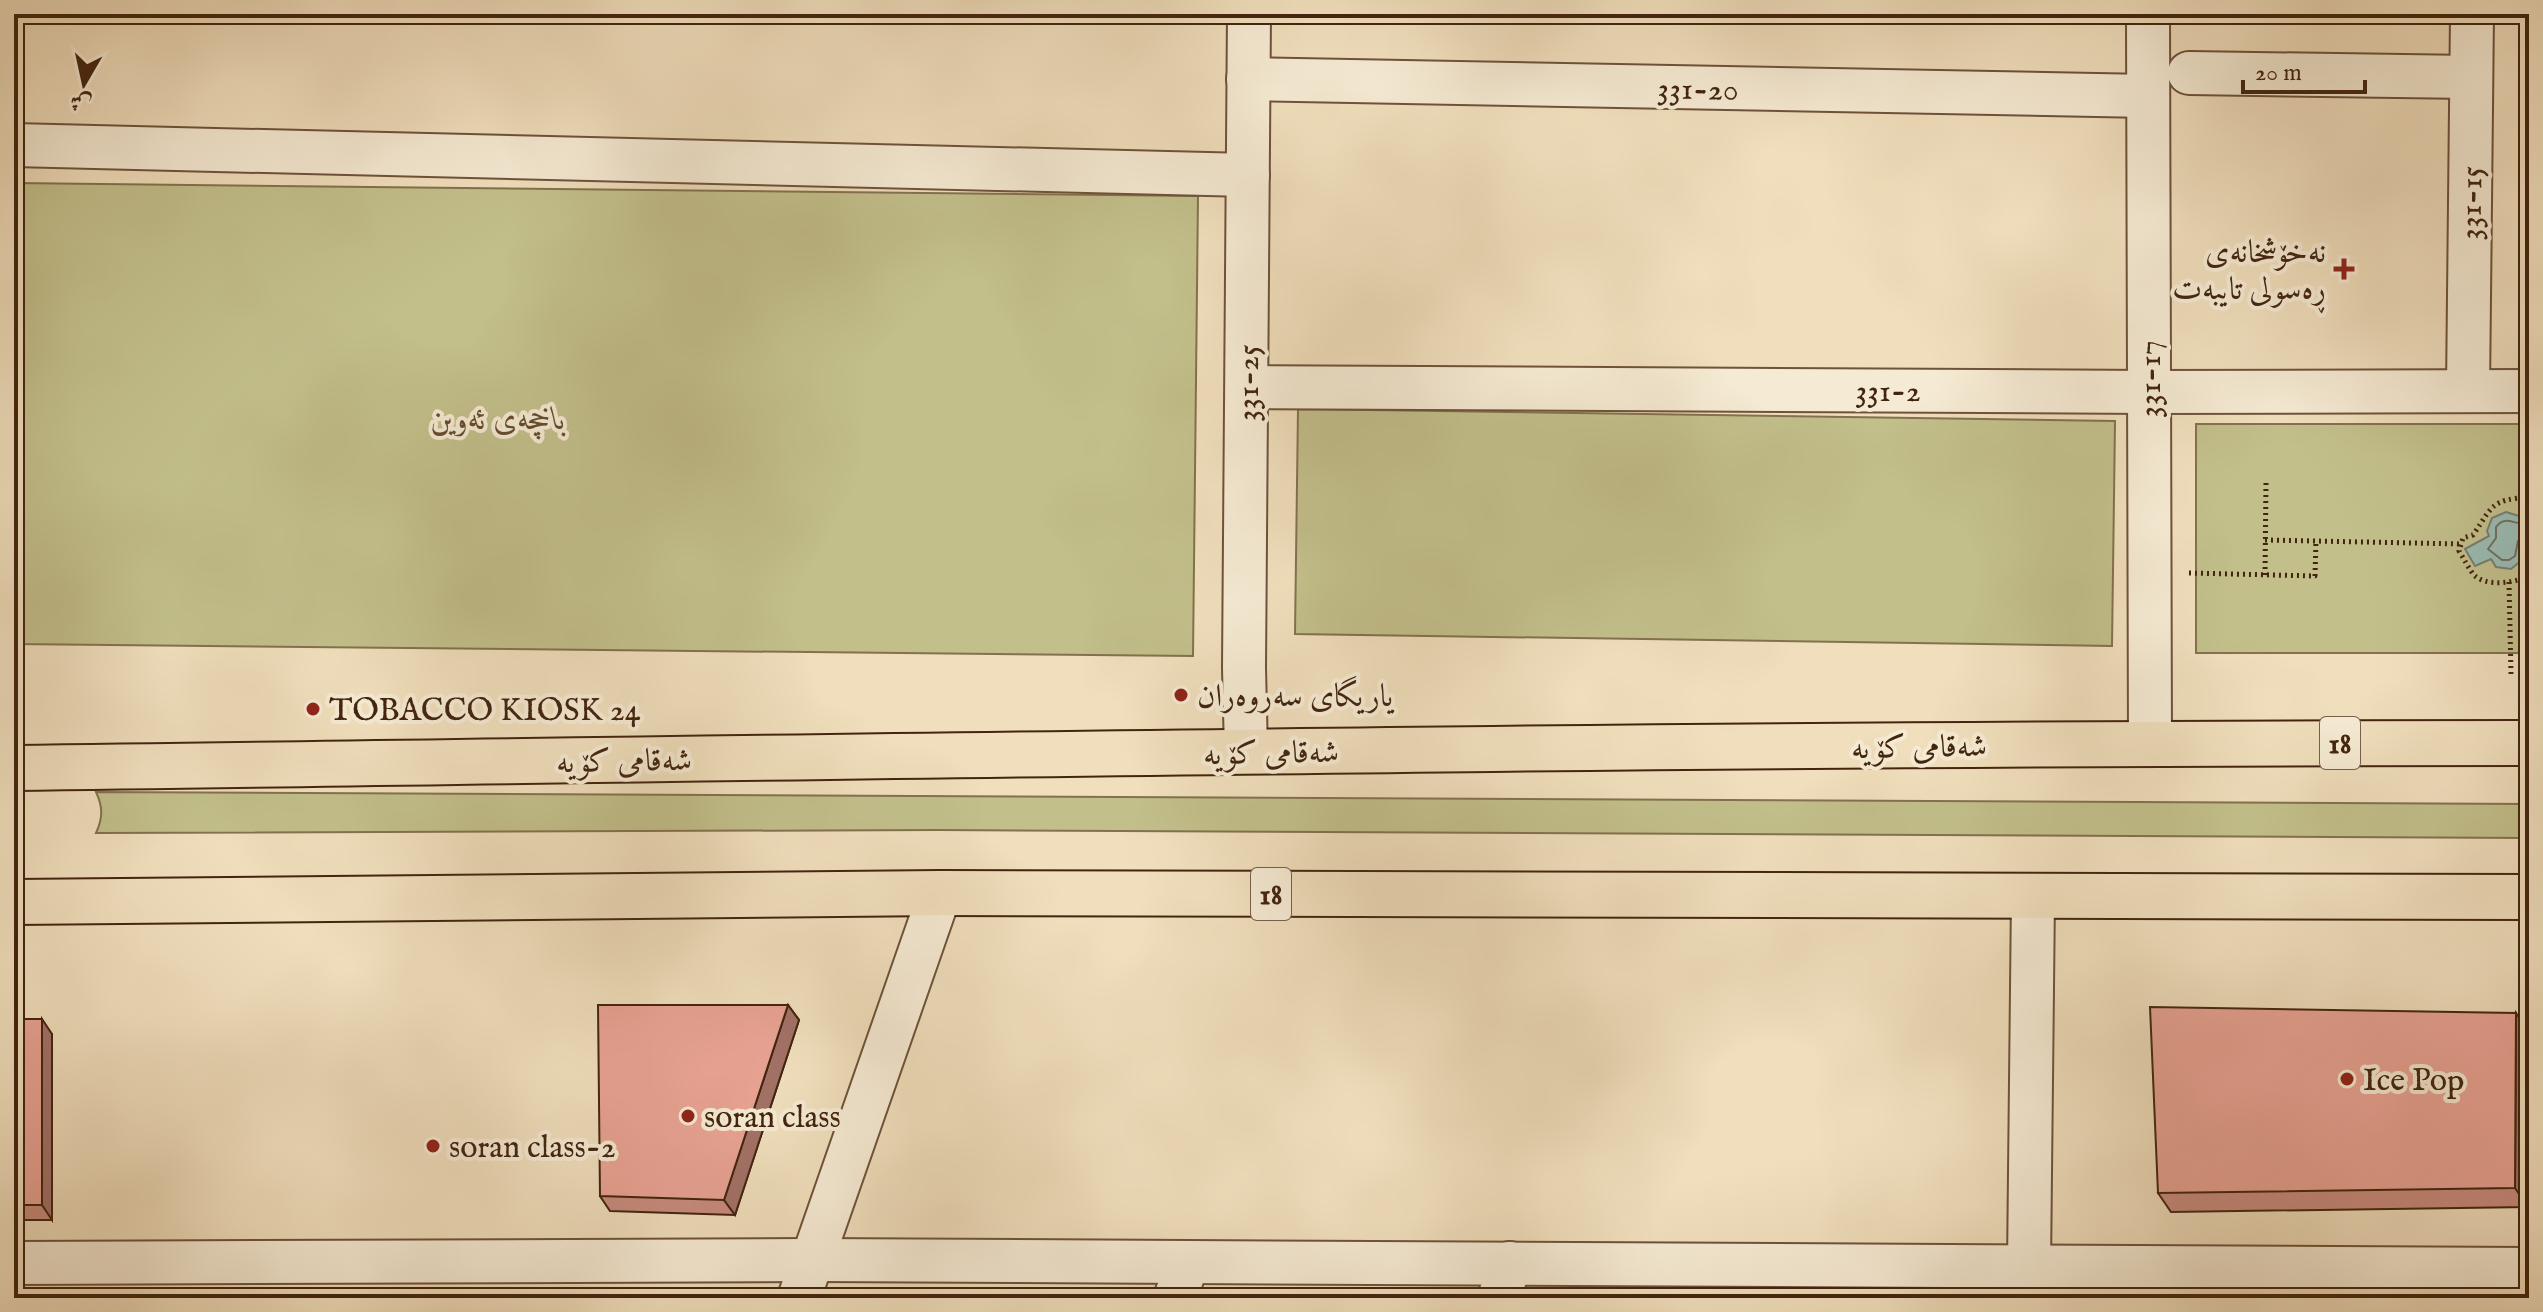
<svg xmlns="http://www.w3.org/2000/svg" width="2543" height="1312" font-family="'IM FELL English',Amiri,serif">
<style>
.green{fill:#c2bf8b;stroke:#82724d;stroke-width:2}
.water{fill:#9abcb4;stroke:#777f72;stroke-width:2}
.lines{fill:none;stroke-linecap:round;stroke-linejoin:round}
.shore{stroke:#6e7062;stroke-width:2}
.minor-casing{stroke:#6e523a;stroke-width:46}
.highway-casing{stroke:#42240f;stroke-width:48}
.path{stroke:#42240f;stroke-width:5;stroke-dasharray:2 4;stroke-linecap:butt}
.minor{stroke:#f5ead3;stroke-width:42}
.highway{stroke:#f0debc;stroke-width:44}
.wall{fill:#c88b7e;stroke:#42240f;stroke-width:2}
.shaded-wall{fill:#a27167;stroke:#42240f;stroke-width:2}
.building{fill:#e8a293;stroke:#42240f;stroke-width:2}
.poi-dot{fill:#8f2418;stroke:#f5ead3;stroke-width:3}
.labels{text-anchor:middle;stroke-width:8;stroke-linejoin:round;paint-order:stroke}
.shield{fill:#f5ead3;stroke:#785f4a;stroke-width:2}
.shield-label{font-size:30px;font-weight:bold;fill:#42240f}
.street-label{font-size:32px;fill:#42240f;stroke:#f5ead3}
.poi-label{font-size:32px;fill:#42240f;stroke:#f5ead3;text-anchor:start}
.park-label{font-size:32px;font-style:italic;fill:#624b2e;stroke:#f5ead3}
</style>
<rect width="100%" height="100%" fill="#f0debc"/>
<filter id="stains"><feTurbulence type="fractalNoise" baseFrequency=".0025" numOctaves="4"/><feColorMatrix values="0 0 0 0 .2 0 0 0 0 .09 0 0 0 0 .02 0 0 0 .5 -.17"/></filter>
<radialGradient id="worn" r=".72"><stop offset=".6" stop-color="#630" stop-opacity="0"/><stop offset="1" stop-color="#630" stop-opacity=".3"/></radialGradient>
<g class="green">
<polygon points="14,183 1198,196 1193,656 14,644"/>
<polygon points="1298,409 2115,421 2112,646 1295,634"/>
<rect x="2196" y="424" width="333" height="229"/>
<path d="M96 792 2529 804V838L939 830 96 833C103 818 103 807 96 792Z"/>
</g>
<polygon class="water" points="2506,512 2522,517 2529,513 2529,544 2524,546 2523,559 2511,569 2496,567 2491,559 2475,566 2465,549 2489,536 2487,531 2492,518"/>
<g class="lines">
<path class="shore" d="M2529 522C2517 528 2506 513 2496 527V538L2488 549 2502 560H2509L2515 556 2518 541 2529 537"/>
<g class="minor-casing">
<g id="minor">
<polyline points="2148,14 2150,743"/>
<polyline points="2189,73 2471,77"/>
<polyline points="1248,79 2148,96"/>
<polyline points="14,145 1248,175"/>
<polyline points="1247,387 2149,392 2529,391"/>
<polyline points="2468,391 2472,14"/>
<polyline points="1246,752 1244,668 1249,14"/>
<polyline points="14,1263 812,1260 2529,1269"/>
<polyline points="2029,1266 2033,896"/>
<polyline points="799,1298 940,893"/>
<polyline points="1175,1298 1188,1262"/>
<polyline points="1499,1298 1510,1263"/>
</g>
</g>
<g class="highway-casing">
<g id="highway">
<path d="M14 768C852 757 1691 743 2529 743"/>
<polyline points="14,902 940,893 2529,897"/>
</g>
</g>
<g class="path">
<path d="M2529 497C2490 500 2493 506 2473 535L2463 538 2459 551C2464 559 2468 567 2473 574 2486 588 2513 582 2529 577"/>
<polyline points="2521,498 2523,431"/>
<polyline points="2265,540 2461,544"/>
<polyline points="2189,573 2315,576 2316,540"/>
<polyline points="2265,575 2266,482"/>
<polyline points="2509,582 2511,674"/>
</g>
<use href="#minor" class="minor"/>
<use href="#highway" class="highway"/>
</g>
<g class="wall">
<polygon points="788,1005 799,1020 735,1215 610,1211 600,1196"/>
<polygon points="2516,1013 2528,1207 2171,1212 2158,1193"/>
<polygon points="14,1019 52,1034 52,1220 14,1220"/>
</g>
<g class="shaded-wall">
<polygon points="788,1005 799,1020 735,1215 724,1200"/>
<polygon points="2516,1013 2529,1032 2528,1207 2515,1188"/>
<polygon points="42,1019 52,1034 52,1220 42,1205"/>
</g>
<g class="building">
<polygon points="598,1005 788,1005 724,1200 600,1196"/>
<polygon points="2150,1007 2516,1013 2515,1188 2158,1193"/>
<rect x="14" y="1019" width="28" height="186"/>
</g>
<g class="poi-dot">
<path d="M2340 257h8v8h8v8h-8v8h-8v-8h-8v-8h8z"/>
<circle cx="1181" cy="695" r="8"/>
<circle cx="313" cy="709" r="8"/>
<circle cx="2347" cy="1079" r="8"/>
<circle cx="688" cy="1116" r="8"/>
<circle cx="433" cy="1146" r="8"/>
</g>
<g class="labels">
<g class="shield">
<rect x="2320" y="717" width="40" height="52" rx="6"/>
<rect x="1251" y="868" width="40" height="52" rx="6"/>
</g>
<g class="shield-label">
<text x="2340" y="753">18</text>
<text x="1271" y="904">18</text>
</g>
<g class="street-label">
<text transform="translate(1698 88) rotate(1)" y="11">331-20</text>
<text transform="translate(2470 203) rotate(-89)" y="11">331-15</text>
<text transform="translate(2149 379) rotate(-90)" y="11">331-17</text>
<text transform="translate(1247 383) rotate(-90)" y="11">331-25</text>
<text x="1888" y="401">331-2</text>
<text transform="translate(1919 746) rotate(-1)" y="11">شەقامی کۆیە</text>
<text transform="translate(1271 752) rotate(-1)" y="11">شەقامی کۆیە</text>
<text transform="translate(624 760) rotate(-1)" y="11">شەقامی کۆیە</text>
</g>
<g class="poi-label">
<text x="2326" y="262" text-anchor="end">نەخۆشخانەی<tspan x="2326" dy="37">ڕەسولی تایبەت</tspan></text>
<text x="1197" y="706">یاریگای سەروەران</text>
<text x="329" y="720">TOBACCO KIOSK 24</text>
<text x="2363" y="1090">Ice Pop</text>
<text x="704" y="1127">soran class</text>
<text x="449" y="1157">soran class-2</text>
</g>
<g class="park-label">
<text x="498" y="429">باخچەی ئەوین</text>
</g>
</g>
<rect width="2543" height="1312" fill="none" stroke="#f0debc" stroke-width="48"/>
<rect x="16" y="16" width="2511" height="1280" fill="none" stroke="#42240f" stroke-width="4"/>
<rect x="24" y="24" width="2495" height="1264" fill="none" stroke="#42240f" stroke-width="2"/>
<g transform="translate(84 84) rotate(189)" stroke="#f5ead3" stroke-width="6" paint-order="stroke">
<path d="M0-6L14 30L0 20L-14 30Z" fill="#42240f"/>
<text y="-12" font-size="22" font-weight="bold" text-anchor="middle" fill="#42240f">ش</text>
</g>
<path d="M2243 80v12h122v-12" fill="none" stroke="#42240f" stroke-width="4"/>
<text x="2255" y="80" font-size="24" fill="#42240f" stroke="#f5ead3" stroke-width="6" paint-order="stroke">20 m</text>
<rect width="100%" height="100%" filter="url(#stains)"/>
<rect width="100%" height="100%" fill="url(#worn)"/>
</svg>
